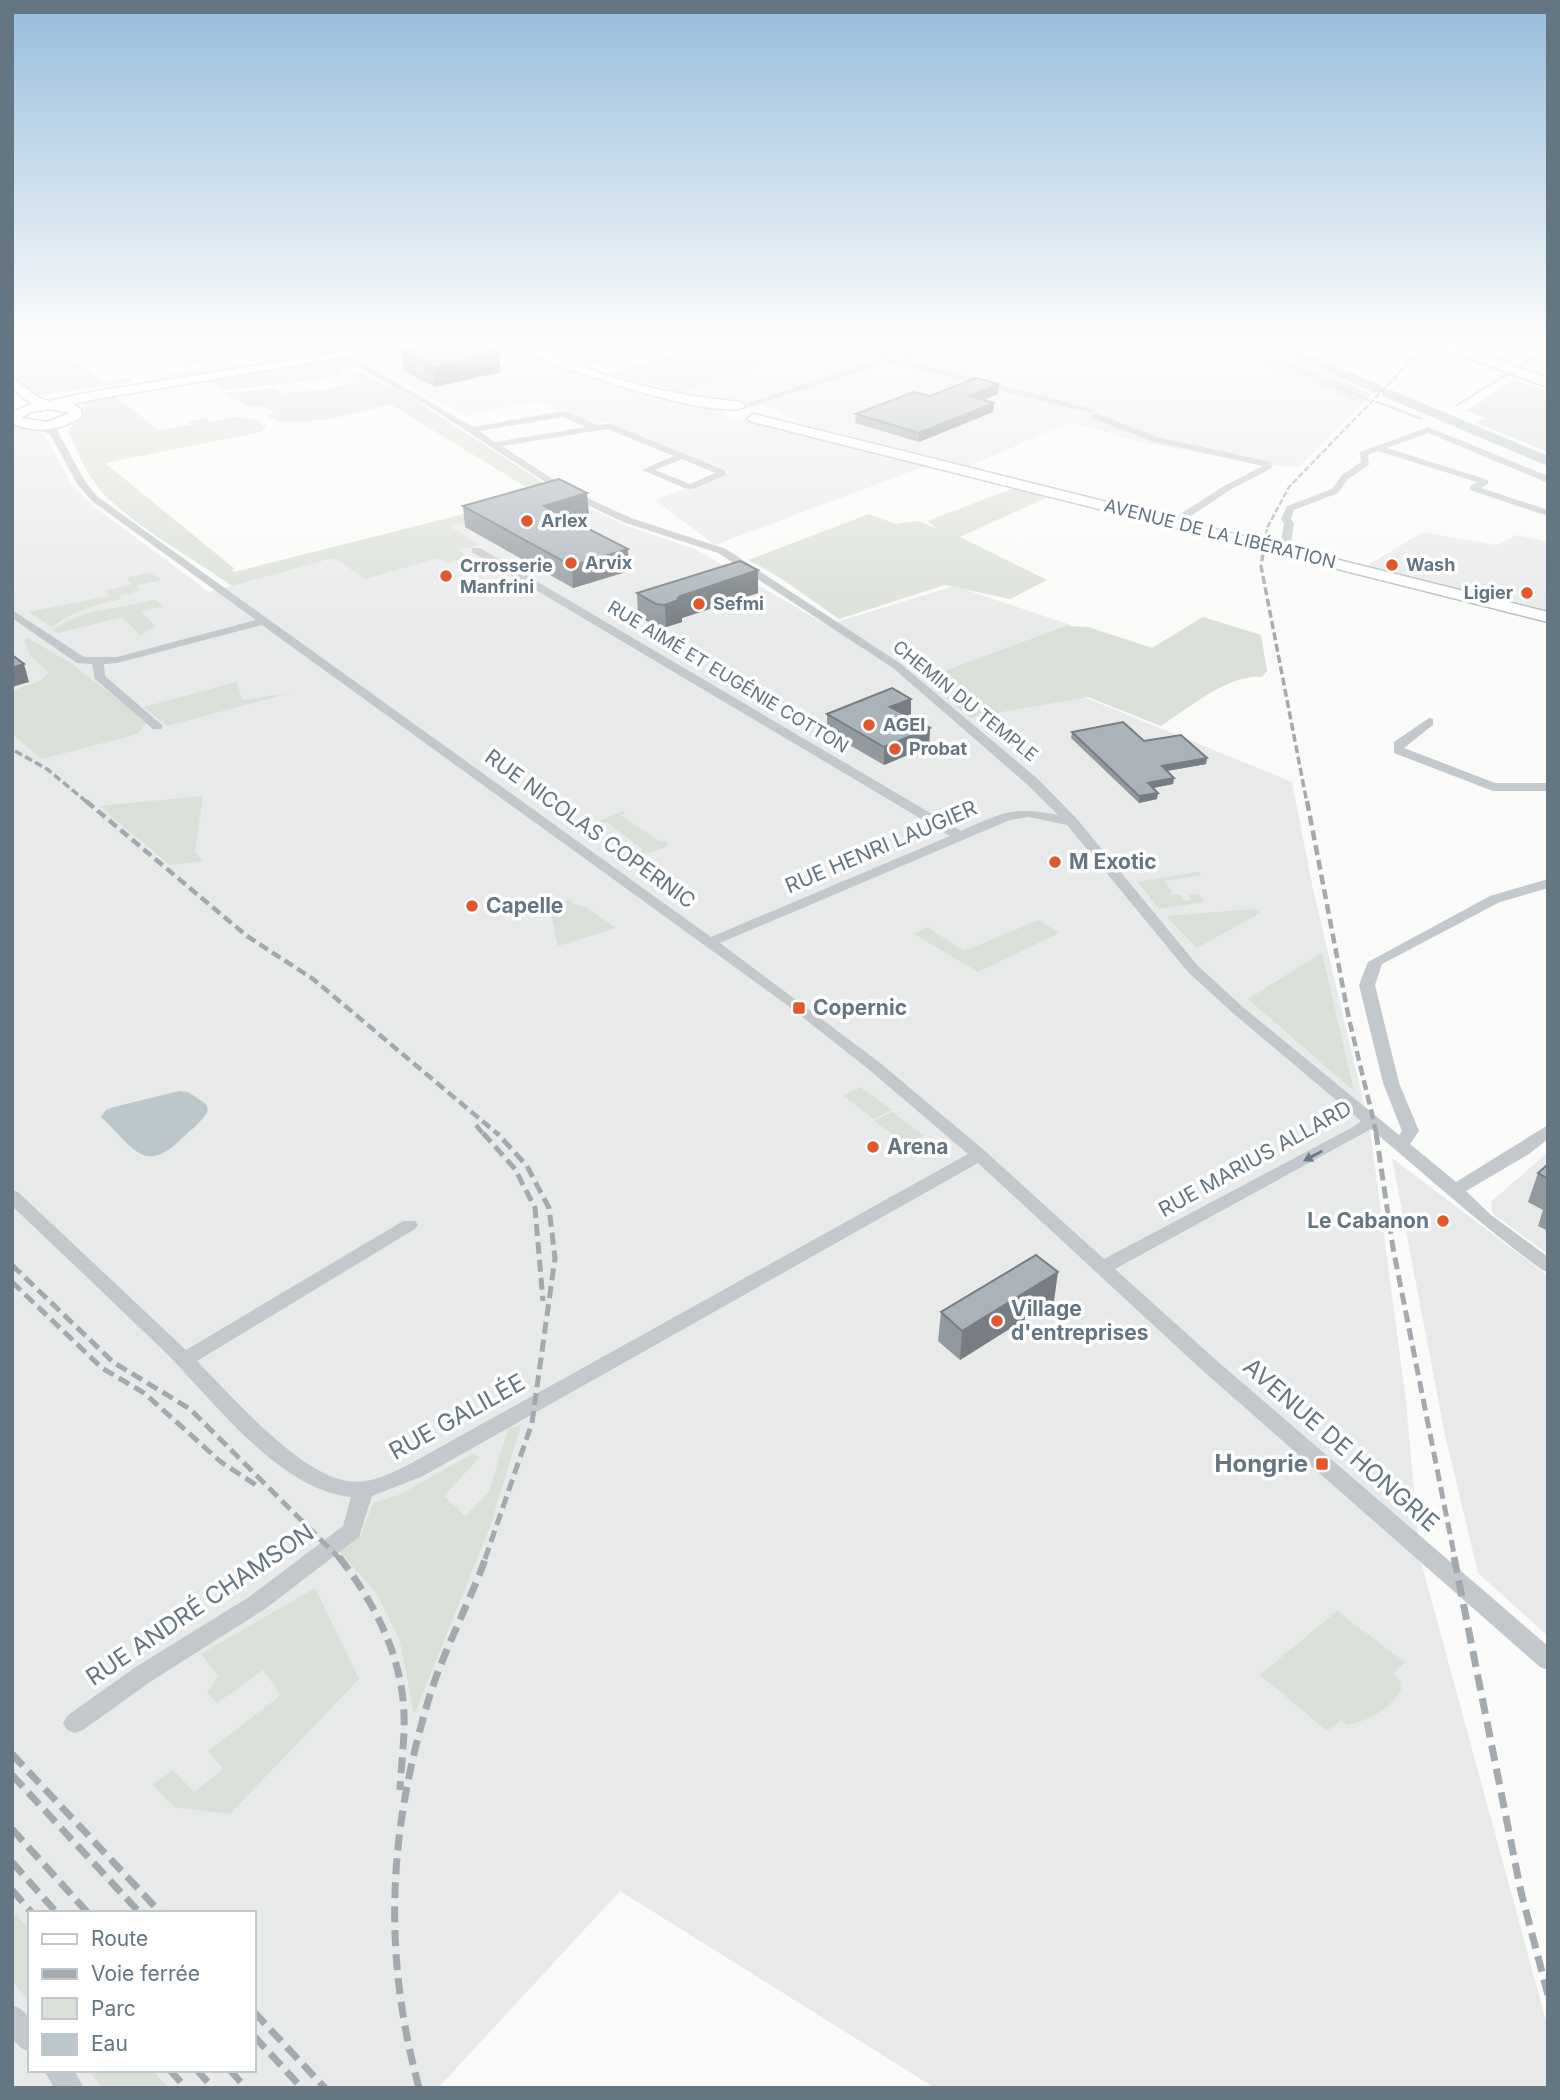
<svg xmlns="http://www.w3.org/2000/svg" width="1560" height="2100" font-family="Inter,sans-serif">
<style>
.built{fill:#e8e9e9;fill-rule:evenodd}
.green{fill:#dadfd7}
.water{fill:#bbc7cb}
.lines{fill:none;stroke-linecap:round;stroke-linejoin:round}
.stream{stroke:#bbc7cb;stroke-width:2.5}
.canal{fill:#bbc7cb;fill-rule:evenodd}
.secondary-casing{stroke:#b3babf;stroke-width:3}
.primary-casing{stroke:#b5babe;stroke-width:4}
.street{fill:#c3c8cc;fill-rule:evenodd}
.secondary{fill:#fff;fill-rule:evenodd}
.primary{fill:#fff;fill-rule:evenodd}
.rail-far4{stroke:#a2aab0;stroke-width:2.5;stroke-dasharray:6 2.5;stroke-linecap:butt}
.rail-far3{stroke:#a2aab0;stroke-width:3.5;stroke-dasharray:8 3.5;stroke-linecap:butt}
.rail-far2{stroke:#a2aab0;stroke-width:4.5;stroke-dasharray:10 5;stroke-linecap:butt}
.rail-far1{stroke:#a2aab0;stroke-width:5;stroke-dasharray:12 6;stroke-linecap:butt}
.rail{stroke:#a2aab0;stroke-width:7;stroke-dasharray:16 8;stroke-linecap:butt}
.primary-bridge-casing{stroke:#b5babe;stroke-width:16;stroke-linecap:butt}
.primary-bridge{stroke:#fff;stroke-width:14}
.wall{fill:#929a9f}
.shaded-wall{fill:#777d82}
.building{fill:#aab3b9;stroke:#777d82;stroke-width:2}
.oneway{fill:#6a7a87}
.poi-dot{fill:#e4572e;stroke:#fff;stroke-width:2.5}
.labels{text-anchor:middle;stroke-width:7;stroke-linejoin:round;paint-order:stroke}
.far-poi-label{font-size:18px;font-weight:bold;fill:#657683;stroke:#fff;text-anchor:start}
.far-street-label{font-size:18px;fill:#657683;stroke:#fff}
.street-label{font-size:21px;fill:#657683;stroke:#fff}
.poi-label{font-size:21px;font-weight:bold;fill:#657683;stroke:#fff;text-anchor:start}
.near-street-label{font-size:24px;fill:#657683;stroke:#fff}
.near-poi-label{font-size:24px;font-weight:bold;fill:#657683;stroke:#fff;text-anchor:end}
</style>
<rect width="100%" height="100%" fill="#fafaf8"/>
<g class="built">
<polygon points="811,340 1209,340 1362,404 1299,467 1264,465 1144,443 1070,422 969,466 818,428 782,415 780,410 682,392 820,343"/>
<polygon points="501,342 528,350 589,377 721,410 727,419 756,421 928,465 715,545 655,500 730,473 605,422 589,423 537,401 467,416 360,359 412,349"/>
<polygon points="247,361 268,366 143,385 145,379 181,371"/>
<path d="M12 421 44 434 73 486 93 506 209 592 564 496 622 524 697 550 827 625 954 586 1071 625 926 681 974 718 1084 697 1292 782 1313 889 1370 1129 1406 1401 1420 1558 1548 2028V2088H935L620 1891 438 2088H12ZM30 1913H254V2070H30Z"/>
<polygon points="1423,532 1496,545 1517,535 1548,542 1548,611 1366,566"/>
<polygon points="1548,1152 1548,1254 1492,1213 1491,1202"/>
<polygon points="1392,1158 1548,1276 1548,1636 1478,1573 1445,1435"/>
</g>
<g class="green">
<polygon points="145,340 315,340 333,353 274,363 244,355 184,367"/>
<polygon points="608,340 638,340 620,350 616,359 592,366 559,349"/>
<polygon points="674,340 811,340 821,343 682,392 610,374 696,348"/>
<polygon points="1209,340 1249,340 1372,394 1362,404"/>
<polygon points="1289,340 1404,340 1394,359 1337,359"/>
<polygon points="55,348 105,382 129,377 132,382 36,396 13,377 15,371 12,355"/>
<polygon points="340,359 354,366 341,369 343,373 322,380 222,390 204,379"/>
<path d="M358 372 404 393 564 496 451 527 479 545 458 550 468 557 448 563 438 558 365 579 334 558 232 586C193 558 133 526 101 491 86 474 77 451 68 430L85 414 84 403 115 396 159 430 192 425 188 422 205 418 211 422 233 417 258 420 259 423 267 426 261 432 105 463 235 569 232 570 234 572 539 495 390 404C365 412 289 432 267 416L274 412 262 407 246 406 225 393 275 388 282 393 325 390 357 382 347 376Z"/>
<polygon points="1515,379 1548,391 1548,452 1476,423 1487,418 1467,411"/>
<polygon points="1016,487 1052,495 960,537 1047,580 1010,599 945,585 839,619 779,577 748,560 869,514 896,524 918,521 937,529 928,521"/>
<path d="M149 572 162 580 136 586 141 590 119 596 121 599C98 604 72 611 52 627L28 612 109 596 105 591 132 584 126 578Z"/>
<path d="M155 599 163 606 141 612 156 626 140 635 122 617 58 633 53 630C88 606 117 611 155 599Z"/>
<path d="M1203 617 1261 635 1267 671 1262 677C1228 674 1189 708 1161 726L1088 697 970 718 923 679 1066 626 1088 627 1152 648Z"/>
<polygon points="28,638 72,664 147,722 137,734 42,759 12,734 12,691 40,681 49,673 30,655 24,639"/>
<polygon points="237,682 242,700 290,693 167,726 144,707"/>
<polygon points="203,796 195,852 203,861 170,865 99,806"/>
<polygon points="623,811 626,813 620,815 659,841 667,841 667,847 642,855 638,853 643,849 606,822 595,823"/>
<polygon points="1198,872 1201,875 1164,881 1173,892 1169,893 1171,895 1180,894 1185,901 1192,900 1189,895 1198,894 1204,902 1159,909 1138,882"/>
<polygon points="572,900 573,904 585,907 616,928 558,946 551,914 566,912 564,901"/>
<polygon points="1255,909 1260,913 1197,948 1166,916"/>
<polygon points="1039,920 1059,933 978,972 914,934 927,927 964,951"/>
<polygon points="1322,953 1354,1091 1248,999"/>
<polygon points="860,1087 892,1110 874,1119 843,1096"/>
<polygon points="892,1112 924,1135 924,1136 907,1145 874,1121"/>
<polygon points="521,1425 490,1527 414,1715 400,1641 377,1594 340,1552 361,1535 373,1503 399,1495 472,1454 480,1457 444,1496 465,1516 489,1492 508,1429"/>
<polygon points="315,1588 359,1679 230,1814 174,1807 153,1785 173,1770 194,1792 223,1769 208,1751 281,1695 263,1670 217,1703 207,1693 218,1676 201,1654"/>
<path d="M1337 1611 1405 1662 1393 1674 1400 1681 1401 1690C1388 1710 1370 1720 1347 1725L1341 1720 1327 1731 1260 1675Z"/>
<polygon points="12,1911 30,1930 30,2002 12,1981"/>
<polygon points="88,2070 153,2070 168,2088 103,2088"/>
</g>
<g class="water">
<polygon points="1252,340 1274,340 1381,385 1375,393"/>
<polygon points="1389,389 1548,456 1548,466 1382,396"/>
<path d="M179 1091 188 1092 206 1104 208 1110C203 1121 191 1130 182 1138 144 1177 133 1146 101 1117L106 1110 114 1107Z"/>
</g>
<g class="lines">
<g class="stream">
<polyline points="1229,340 1368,400"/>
<polyline points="1377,402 1422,419"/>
<polyline points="1457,405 1548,349"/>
</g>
<polygon class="canal" points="1356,379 1362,379 1410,400 1403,402 1356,383"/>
<g class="secondary-casing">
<g id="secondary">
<path d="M416 340H445L91 400 74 404 82 410V416C63 431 34 434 12 423L13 412 31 404 12 388V378L41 399 49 401 91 392ZM50 409 70 413 47 422 21 418 31 412Z"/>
<path d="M502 340C538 340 570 362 603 374 648 389 693 397 740 402L746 406C723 425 529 360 502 340Z"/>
<polygon points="754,414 1548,612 1548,622 749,421 748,418"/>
</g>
</g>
<g class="primary-casing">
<polygon id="primary" points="1449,345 1457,345 1548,378 1548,387 1449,351"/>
</g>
<g class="street">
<path d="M830 340H845L892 352H910L916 359 912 362 1096 410 1092 413 882 361 873 367 749 407V403L867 363 882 354ZM890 356H905L906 358 899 360 888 358Z"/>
<path d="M342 354H348L473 427 564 411 597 425 611 424 726 471V475L693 489H687L642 470 674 456 607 429 502 446 568 489 631 518 726 549 901 664 1039 780 1077 819 1198 966 1244 1008 1399 1135 1402 1131 1383 1083 1359 985 1368 962 1490 896 1548 879V888L1500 902 1382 964 1375 985 1399 1083 1419 1131 1410 1144 1456 1182 1548 1125V1139L1529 1154 1466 1191 1491 1215 1548 1257V1272L1542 1270C1482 1226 1428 1177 1371 1129L1115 1269 1216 1360 1548 1646V1670L1540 1667 1202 1370 978 1163 423 1476 372 1496 359 1537 265 1609 150 1682 83 1730 75 1733 67 1730 63 1723 67 1716 134 1668 249 1597 343 1526 351 1497C279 1490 214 1401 166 1353 115 1304 64 1255 12 1206V1190L18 1192 186 1350 403 1221H415L418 1225 415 1229 197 1361C233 1397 297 1472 347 1481 369 1485 389 1474 408 1465L968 1154 867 1068 787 1005 262 625 117 663 104 664 105 676 163 726 161 729H153L95 679 92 664 77 663 12 618V610L84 657H117L256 620 92 501 77 484 50 434 30 427V423L57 430 86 483 98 497 711 937 950 836 472 552V548H480L961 831C1002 813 1012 806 1058 815L1029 786 893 668 718 553 623 522 562 493 436 411 342 358ZM563 417 586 427 495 442 479 431ZM682 459 715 473 690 484 655 470ZM1029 817 1067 825 1188 972 1234 1014 1361 1121 1353 1127 1104 1259 985 1151 879 1062 720 943 1010 820Z"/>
<polygon points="1092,414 1098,414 1157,437 1271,462 1272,468 1230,490 1179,524 1171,524 1171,520 1224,486 1263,466 1151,441 1092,418"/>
<polygon points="1428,427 1548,476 1548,483 1428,433 1387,448 1488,480 1488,484 1481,488 1548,510 1548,516 1470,490 1470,486 1477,482 1378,451 1368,455 1369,465 1348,479 1338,493 1294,510 1291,519 1294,523 1291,543 1268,549 1268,545 1281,541 1284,523 1281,519 1287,506 1332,489 1342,475 1361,462 1360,452"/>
<polygon points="1429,718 1433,719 1433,725 1404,748 1495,783 1548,783 1548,791 1493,791 1394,753 1394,742"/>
<polygon points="12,2005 21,2009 30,2018 30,2052 21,2048 12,2039"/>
<polygon points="44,2070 74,2070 84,2088 54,2088"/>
</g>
<use href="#secondary" class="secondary"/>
<use href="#primary" class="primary"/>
<polyline class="rail-far4" points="1265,544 1267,528 1289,487 1431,340"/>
<g class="rail-far3">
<polyline points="1265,542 1261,566 1307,803"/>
<polyline points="15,751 47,769 88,803"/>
</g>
<g class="rail-far2">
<polyline points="86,801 247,936 313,979 499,1135"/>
<polyline points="1307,801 1349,1019 1377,1135"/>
<polyline points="476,1125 484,1135"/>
</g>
<g class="rail-far1">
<polyline points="483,1133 515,1169 535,1208 543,1301"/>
<polyline points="1376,1133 1393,1248 1455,1559"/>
<polyline points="12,1265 113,1362 190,1409 340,1559"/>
<polyline points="12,1282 102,1368 144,1393 221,1462 259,1487"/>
<polyline points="485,1559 532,1423 555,1258 549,1208 527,1166 497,1133"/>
</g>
<g class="rail">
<path d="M339 1557C374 1602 402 1655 404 1714 405 1739 401 1765 400 1790"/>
<polyline points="1454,1557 1521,1892 1548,1995"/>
<polyline points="12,1754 161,1913"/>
<polyline points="12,1775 140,1913"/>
<polyline points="12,1829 88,1913"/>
<polyline points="12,1862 57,1913"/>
<polyline points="12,1890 32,1913"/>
<polyline points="254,2012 325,2088"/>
<polyline points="254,2036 302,2088"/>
<polyline points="170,2070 186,2088"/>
<polyline points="197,2070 213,2088"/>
<polyline points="230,2070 246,2088"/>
<path d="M419 2088C383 1955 388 1837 427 1705 441 1655 468 1607 486 1557"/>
</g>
<g class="primary-bridge-casing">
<polyline id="primary-bridge" points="1430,340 1453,348"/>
</g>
<use href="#primary-bridge" class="primary-bridge"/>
</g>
<g class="wall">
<polygon points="401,352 499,354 501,372 435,387 403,371"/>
<polygon points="998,394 984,400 994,403 993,412 919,442 855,423 856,414"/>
<polygon points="463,506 589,514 571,520 629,571 573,588 465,527"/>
<polygon points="637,593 758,593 682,618 682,622 666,627 657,627 638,616"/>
<polygon points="911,699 911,717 909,717 930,728 929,746 884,765 827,732 827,714"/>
<polygon points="1072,732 1144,741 1207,758 1206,764 1167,771 1174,778 1173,784 1153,788 1157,799 1139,803 1071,738"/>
<polygon points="1548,1164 1548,1231 1538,1226 1543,1210 1528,1202 1538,1173"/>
<polygon points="1054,1301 960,1360 938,1341 941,1312"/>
</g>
<g class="shaded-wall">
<polygon points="499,354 501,372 435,387 433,368"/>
<polygon points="999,384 998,394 969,405 970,396"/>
<polygon points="994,403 993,412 919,442 919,433"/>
<polygon points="587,493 589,514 546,527 544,506"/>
<polygon points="628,549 629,571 573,588 572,566"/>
<polygon points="758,570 758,593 682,618 682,622 666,627 665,605 681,596"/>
<polygon points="24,664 29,682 12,687 12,668"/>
<polygon points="911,699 911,717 889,725 890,707"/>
<polygon points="930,728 929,746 884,765 884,747"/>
<polygon points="1207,758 1206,764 1161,772 1162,766"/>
<polygon points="1174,778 1173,784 1148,789 1148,783"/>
<polygon points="1158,793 1157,799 1139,803 1139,796"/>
<polygon points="1058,1272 1054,1301 960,1360 962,1331"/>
</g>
<g class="building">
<polygon points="458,340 471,340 499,354 433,368 401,352"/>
<polygon points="976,378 999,384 970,396 994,403 919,433 856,414 914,392 930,396"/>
<polygon points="559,479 587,493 544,506 628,549 572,566 463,506"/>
<polygon points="740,561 758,570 681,596 678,598 681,599 665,605 656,604 637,593"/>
<polygon points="12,655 24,664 12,668"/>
<polygon points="892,688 911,699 890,707 930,728 884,747 827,714"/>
<polygon points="1123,722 1144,741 1181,735 1207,758 1162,766 1174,778 1148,783 1158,793 1139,796 1072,732"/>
<polygon points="1548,1164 1548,1179 1538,1173"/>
<polygon points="1036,1255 1058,1272 962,1331 941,1312"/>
</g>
<defs><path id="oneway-solid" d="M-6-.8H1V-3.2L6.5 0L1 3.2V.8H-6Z" transform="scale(1.75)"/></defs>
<use class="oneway" href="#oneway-solid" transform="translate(1313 1156) rotate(152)"/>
<linearGradient id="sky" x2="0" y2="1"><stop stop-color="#96bcdc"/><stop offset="0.54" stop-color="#fdfdfc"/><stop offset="1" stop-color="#fdfdfc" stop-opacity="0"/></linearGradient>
<rect width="1560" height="634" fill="url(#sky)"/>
<g class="poi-dot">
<circle cx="527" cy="521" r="7"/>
<circle cx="571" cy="563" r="7"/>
<circle cx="1392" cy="565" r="7"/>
<circle cx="446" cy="576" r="7"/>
<circle cx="1527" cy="593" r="7"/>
<circle cx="699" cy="604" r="7"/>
<circle cx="869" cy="725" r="7"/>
<circle cx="895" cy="749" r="7"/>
<circle cx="1055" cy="862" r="7"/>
<circle cx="472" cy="906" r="7"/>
<rect x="792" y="1001" width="14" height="14" rx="3.5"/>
<circle cx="873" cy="1147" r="7"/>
<circle cx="1443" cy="1221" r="7"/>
<circle cx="997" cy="1321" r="7"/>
<rect x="1315" y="1457" width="14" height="14" rx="3.5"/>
</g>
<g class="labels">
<g class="far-poi-label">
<text x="541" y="527">Arlex</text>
<text x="585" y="569">Arvix</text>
<text x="1406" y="571">Wash</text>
<text x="460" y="572">Crrosserie<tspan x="460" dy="21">Manfrini</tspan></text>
<text x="1513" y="599" text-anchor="end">Ligier</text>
<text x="713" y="610">Sefmi</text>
<text x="883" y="731">AGEI</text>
<text x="909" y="755">Probat</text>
</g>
<g class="far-street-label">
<text transform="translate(1220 534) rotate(14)" y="6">AVENUE DE LA LIBÉRATION</text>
<text transform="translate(728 677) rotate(31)" y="6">RUE AIMÉ ET EUGÉNIE COTTON</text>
<text transform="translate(965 701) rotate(39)" y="6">CHEMIN DU TEMPLE</text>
</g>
<g class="street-label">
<text transform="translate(590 829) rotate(36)" y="7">RUE NICOLAS COPERNIC</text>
<text transform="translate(881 847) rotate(-23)" y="7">RUE HENRI LAUGIER</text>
<text transform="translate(1255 1159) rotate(-29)" y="7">RUE MARIUS ALLARD</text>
</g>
<g class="poi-label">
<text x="1069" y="869">M Exotic</text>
<text x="486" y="913">Capelle</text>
<text x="813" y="1015">Copernic</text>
<text x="887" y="1154">Arena</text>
<text x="1429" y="1228" text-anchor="end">Le Cabanon</text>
<text x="1011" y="1316">Village<tspan x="1011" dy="24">d'entreprises</tspan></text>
</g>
<g class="near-street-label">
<text transform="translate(457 1417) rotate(-29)" y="8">RUE GALILÉE</text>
<text transform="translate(1341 1445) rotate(41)" y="8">AVENUE DE HONGRIE</text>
<text transform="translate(200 1605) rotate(-34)" y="8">RUE ANDRÉ CHAMSON</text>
</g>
<g class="near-poi-label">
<text x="1308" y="1472">Hongrie</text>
</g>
</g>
<rect width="1560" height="2100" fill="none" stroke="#657683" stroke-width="28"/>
<rect x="28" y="1911" width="228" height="161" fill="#ffffff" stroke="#c1c8cd" stroke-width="2"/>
<rect x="42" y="1934" width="35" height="10" fill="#ffffff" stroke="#c1c8cd" stroke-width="2"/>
<text x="91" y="1946" font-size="21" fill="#657683">Route</text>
<rect x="42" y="1969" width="35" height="10" fill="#a2aab0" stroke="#c1c8cd" stroke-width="2"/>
<text x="91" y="1981" font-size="21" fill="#657683">Voie ferrée</text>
<rect x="42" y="1998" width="35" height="21" fill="#dadfd7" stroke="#c1c8cd" stroke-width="2"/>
<text x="91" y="2016" font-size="21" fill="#657683">Parc</text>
<rect x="42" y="2034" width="35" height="21" fill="#bbc7cb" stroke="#c1c8cd" stroke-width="2"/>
<text x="91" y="2051" font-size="21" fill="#657683">Eau</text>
</svg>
